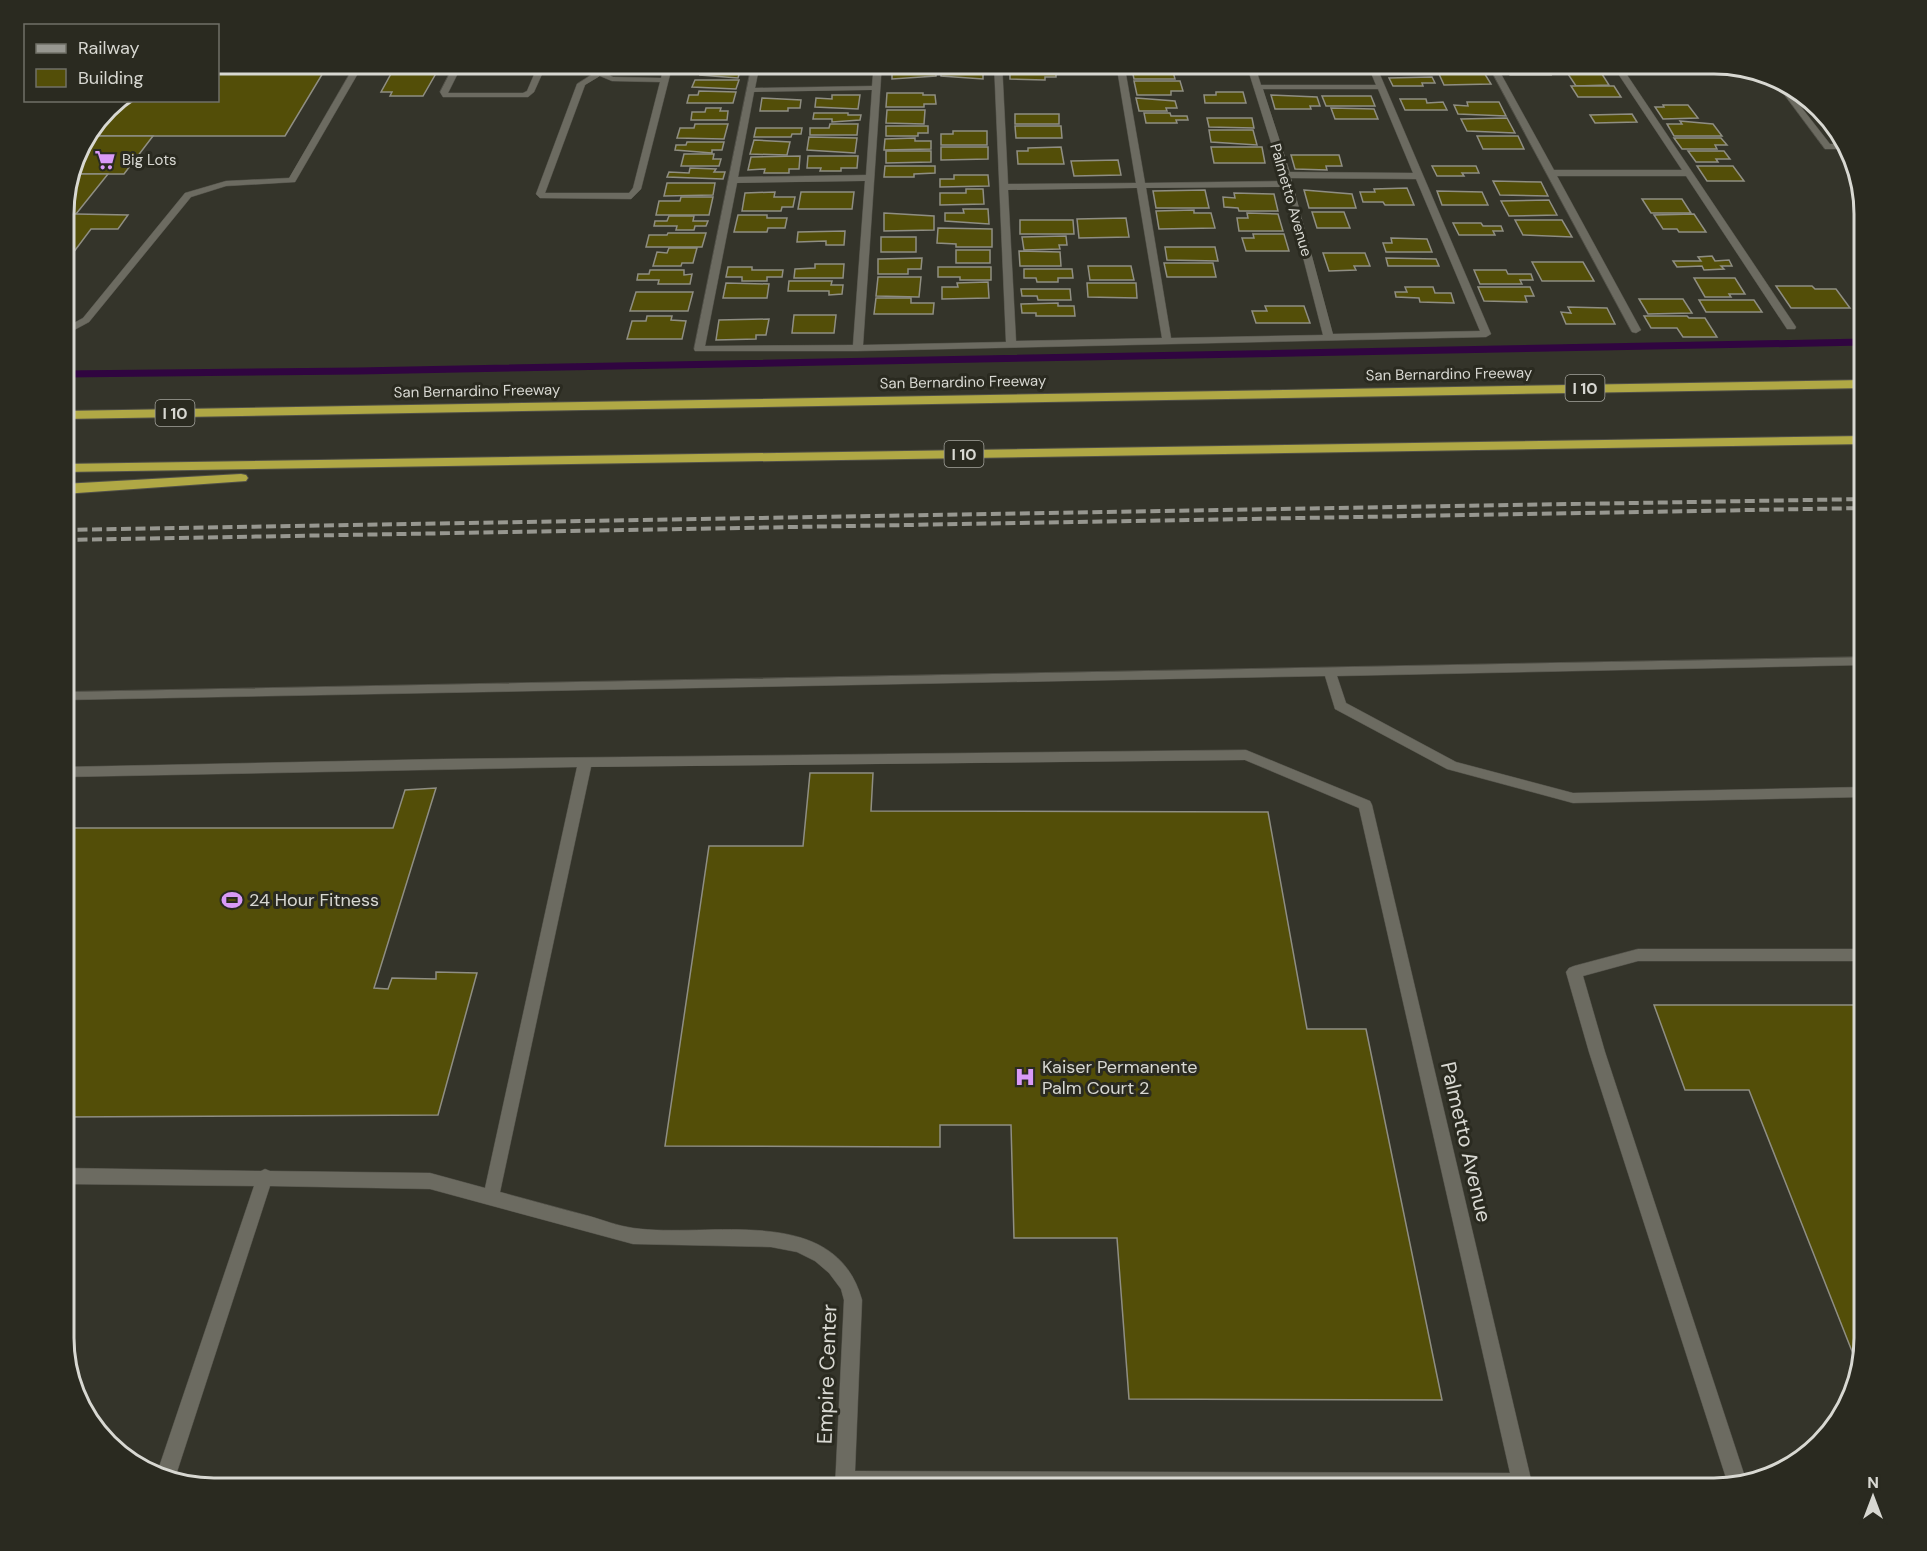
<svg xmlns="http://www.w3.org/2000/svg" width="1927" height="1551" font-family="'DM Sans',sans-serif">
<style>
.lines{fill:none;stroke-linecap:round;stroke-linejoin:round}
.stream{stroke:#300540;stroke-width:7}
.building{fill:#534e08;stroke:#8f8e83;stroke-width:1.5}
.lane-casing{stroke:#515048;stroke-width:1}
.highway-casing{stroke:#515048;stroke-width:2}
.lane{fill:#6c6b61;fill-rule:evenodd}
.highway{fill:#b0a845;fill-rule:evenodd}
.rail{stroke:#979790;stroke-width:4;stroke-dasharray:10 4.5;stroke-linecap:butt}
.labels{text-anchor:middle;stroke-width:6;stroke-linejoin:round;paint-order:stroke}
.far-poi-label{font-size:15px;fill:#d8d8d2;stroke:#2a2a20;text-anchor:start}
.far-street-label{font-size:15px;fill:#d8d8d2;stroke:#2a2a20}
.shield{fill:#2a2a20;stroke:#a4a49d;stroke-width:1.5}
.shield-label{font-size:16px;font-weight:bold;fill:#d8d8d2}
.poi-label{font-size:18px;fill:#d8d8d2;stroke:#2a2a20;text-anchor:start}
.near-street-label{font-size:21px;fill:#d8d8d2;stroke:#2a2a20}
.rim{fill:none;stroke:#d8d8d2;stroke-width:3}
</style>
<rect width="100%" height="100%" fill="#34342a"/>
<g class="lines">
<polyline class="stream" points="63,374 358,371 1864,342"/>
</g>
<g class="building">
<polygon points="218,63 329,63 285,136 87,136 114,100 218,100"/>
<polygon points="397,63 442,63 423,96 390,96 392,92 381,92"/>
<polygon points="703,63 743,63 742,66 702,66"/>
<polygon points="889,63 934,63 934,64 923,64 923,67 889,67"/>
<polygon points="1194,63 1235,63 1236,66 1207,64 1207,67 1195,67"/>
<polygon points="1436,63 1479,63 1482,69 1439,69"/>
<polygon points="1568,63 1599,63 1606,72 1566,73 1562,66 1570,66"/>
<polygon points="1171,64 1175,79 1134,79 1131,65"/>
<polygon points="952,65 983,65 983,79 941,76 941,68 951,68"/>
<polygon points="1505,65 1546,65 1551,75 1510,75"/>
<polygon points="1020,66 1056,69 1056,77 1045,77 1045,80 1010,79 1010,69 1020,69"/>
<polygon points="702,68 741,68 738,78 700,75"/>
<polygon points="892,70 936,72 936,76 892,79"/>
<polygon points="1449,71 1483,71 1491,84 1444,85 1439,74 1450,74"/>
<polygon points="1568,74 1602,74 1609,85 1576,86"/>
<polygon points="1432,77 1435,83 1422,83 1423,86 1393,86 1389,78"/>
<polygon points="695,80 739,80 736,89 692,87"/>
<polygon points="1134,81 1180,81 1183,91 1171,91 1171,95 1137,95"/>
<polygon points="1571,86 1614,86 1621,97 1578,97"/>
<polygon points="699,91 736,92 733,103 687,103 689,95 698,95"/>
<polygon points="1216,92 1243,92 1246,103 1205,103 1204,95 1216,95"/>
<polygon points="887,93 923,93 923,95 935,95 936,104 924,104 924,107 886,107"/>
<polygon points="832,95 860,95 858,109 815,107 816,98 832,99"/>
<polygon points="1271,95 1317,97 1320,106 1310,106 1311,109 1275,109"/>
<polygon points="1322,96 1371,96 1375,106 1326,106"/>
<polygon points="762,98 801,100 800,108 788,108 788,111 760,111"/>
<polygon points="1136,98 1175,101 1177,108 1166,108 1167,111 1139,111"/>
<polygon points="1400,99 1426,99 1427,103 1443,102 1447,110 1405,110"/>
<polygon points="1467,102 1499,102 1506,116 1458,114 1454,105 1468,106"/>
<polygon points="1663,105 1688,105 1698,118 1663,119 1655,107 1664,107"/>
<polygon points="706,108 721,108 720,111 728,111 727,120 691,120 692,112 705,112"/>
<polygon points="1331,108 1374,109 1378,119 1335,119"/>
<polygon points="887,110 925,110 924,124 886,123"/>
<polygon points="814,113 848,113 848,115 861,115 860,120 832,122 832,119 813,119"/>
<polygon points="1144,113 1170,113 1171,116 1187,116 1188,120 1176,120 1177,123 1146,123"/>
<rect x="1015" y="114" width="44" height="10"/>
<polygon points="1632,114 1637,122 1595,123 1590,115"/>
<polygon points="1207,118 1252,118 1254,128 1209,127"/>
<polygon points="1507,118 1515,133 1467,131 1461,119"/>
<polygon points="1680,121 1713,124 1722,136 1674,136 1667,124 1682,124"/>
<polygon points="695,124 728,124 724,139 677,138 680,128 694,128"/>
<polygon points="830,124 858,124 857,135 810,135 810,128 829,128"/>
<polygon points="886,126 928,126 928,133 918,133 918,136 886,136"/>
<polygon points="1015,126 1061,126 1062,138 1016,138"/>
<polygon points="756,128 802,128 801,134 792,134 791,137 754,137"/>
<polygon points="1209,130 1253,130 1257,145 1211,142"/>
<polygon points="953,131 987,131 987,145 941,145 941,134 953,134"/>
<polygon points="87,136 153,136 124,174 71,174 79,147"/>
<polygon points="1477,136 1518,136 1524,149 1483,149"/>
<polygon points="809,137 857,138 855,153 807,150"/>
<polygon points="915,138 915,141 931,141 931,149 884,150 885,139"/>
<polygon points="1674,138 1721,138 1727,145 1715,145 1717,149 1682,149"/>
<polygon points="754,140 790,142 787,155 750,154"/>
<polygon points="687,142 724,142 722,150 712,150 712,153 675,150 676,145 686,145"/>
<polygon points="941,147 988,147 988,159 941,160"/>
<polygon points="1061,147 1064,164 1018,164 1017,151 1028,151 1028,148"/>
<polygon points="1211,147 1262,147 1265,163 1214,163"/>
<polygon points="886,151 931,151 931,162 886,163"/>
<polygon points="1688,151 1724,151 1730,159 1716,159 1718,162 1696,162"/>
<polygon points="684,154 714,154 713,159 721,159 719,166 681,166"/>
<polygon points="1291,155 1339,155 1342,166 1326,166 1327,170 1295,169"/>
<polygon points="800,156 799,169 789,169 789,173 764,173 765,169 748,170 751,157"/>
<polygon points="808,156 858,156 857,168 841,168 841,171 820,171 821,168 807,168"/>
<polygon points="1118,160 1121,175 1074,176 1071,161"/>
<polygon points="885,166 935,166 935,173 914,174 914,177 884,177"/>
<polygon points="1432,166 1476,166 1479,173 1462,173 1464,176 1437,176"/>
<polygon points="1697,166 1733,166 1744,181 1707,181"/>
<polygon points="690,168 716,169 714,172 725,172 723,179 667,177 669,172 689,173"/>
<polygon points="71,174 108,174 76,214 63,214 63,204"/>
<polygon points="954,175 988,175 989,186 940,187 940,179 954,179"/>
<polygon points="1493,181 1541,182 1548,196 1500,195"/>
<polygon points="667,183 715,183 713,195 664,196"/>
<polygon points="1407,188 1414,205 1385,205 1383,202 1363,202 1360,192 1375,192 1374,189"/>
<polygon points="966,189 983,189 984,204 940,205 940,193 966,193"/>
<polygon points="1205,190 1209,208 1156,208 1153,191"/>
<polygon points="1304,190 1352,194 1356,208 1309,208"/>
<polygon points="1437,191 1482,192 1488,205 1442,205"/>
<polygon points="775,192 774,197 795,197 793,207 782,207 781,211 742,211 745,193"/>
<polygon points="801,192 854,192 852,209 798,209"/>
<polygon points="1234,193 1274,194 1278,211 1239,211 1238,208 1224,207 1223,197 1235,198"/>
<polygon points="681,197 713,197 709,215 656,215 659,201 680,201"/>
<polygon points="1642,199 1682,199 1691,213 1651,213"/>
<polygon points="1549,200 1557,215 1509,216 1501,201"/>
<polygon points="963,209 988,209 989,224 945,221 945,213 964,213"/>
<polygon points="1194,210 1194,213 1211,213 1215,228 1159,229 1156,211"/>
<polygon points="1312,212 1344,212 1350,228 1317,228"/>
<polygon points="884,213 934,216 934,230 884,231"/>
<polygon points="1247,213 1278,214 1283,231 1239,231 1237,218 1248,218"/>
<polygon points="63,214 76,214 128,215 118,229 91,229 73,253 63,253"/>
<polygon points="1694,214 1706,232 1679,232 1677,229 1663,229 1654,215"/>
<polygon points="738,215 767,215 767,218 787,218 785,228 768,228 767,232 734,232"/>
<polygon points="669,216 694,216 693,221 708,221 706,226 695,226 694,230 676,230 677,226 654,226 655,221 667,221"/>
<polygon points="1126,218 1129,237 1079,238 1077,219"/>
<polygon points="1020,220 1073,220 1074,234 1020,234"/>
<polygon points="1515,220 1562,220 1572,237 1523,235"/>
<polygon points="1453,223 1481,223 1483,226 1501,226 1503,231 1493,231 1495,235 1459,235"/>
<polygon points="938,228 992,229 992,247 956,247 956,244 937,243"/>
<polygon points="845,231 844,245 826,245 826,241 797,242 798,232"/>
<polygon points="668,233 706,233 702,247 646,247 649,235 667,235"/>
<polygon points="1253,234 1284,234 1289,251 1246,251 1242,238 1254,238"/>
<polygon points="1066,236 1067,245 1059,245 1060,249 1024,250 1022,237"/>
<rect x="881" y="237" width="35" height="15"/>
<polygon points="1391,238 1427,239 1432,252 1386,252 1383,243 1392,243"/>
<polygon points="1165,247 1215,247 1218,261 1167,260"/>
<polygon points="669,248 697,248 693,263 682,263 681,266 653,266 657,252 667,253"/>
<rect x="956" y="250" width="34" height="13"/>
<polygon points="1019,251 1060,252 1061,266 1020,266"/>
<polygon points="1323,253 1365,253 1370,266 1354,266 1356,270 1329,271"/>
<polygon points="1712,256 1715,261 1729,260 1732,266 1721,266 1724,269 1704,270 1702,266 1677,267 1673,261 1701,261 1698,257"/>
<polygon points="922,258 921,269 908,269 908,274 878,274 878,259"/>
<polygon points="1386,258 1436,259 1439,266 1388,266"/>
<polygon points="1532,262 1583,262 1594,281 1542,281"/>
<polygon points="1164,263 1213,263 1216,277 1167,277"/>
<polygon points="815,264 844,264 843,278 794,278 795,269 815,268"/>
<polygon points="1088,266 1131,266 1134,280 1090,280"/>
<polygon points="728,267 752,267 752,270 783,270 782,277 767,277 767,281 742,281 742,277 726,277"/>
<polygon points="938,267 991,267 991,280 960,280 960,277 938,277"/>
<polygon points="1024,269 1072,269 1073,278 1058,278 1058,282 1037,282 1036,278 1024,278"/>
<polygon points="650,270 684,270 684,275 692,274 690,284 658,284 659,280 637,280 638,274 649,274"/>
<polygon points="1474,270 1506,270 1508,274 1531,274 1533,280 1520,280 1522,284 1480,284"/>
<polygon points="878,277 921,277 919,297 876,296"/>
<polygon points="1694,278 1735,278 1745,294 1729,294 1731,297 1705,297"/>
<polygon points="789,281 832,281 831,285 843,285 842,294 829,295 829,291 788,291"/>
<polygon points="988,282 989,298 942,299 942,287 958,287 957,283"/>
<polygon points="726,283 769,284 767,298 723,298"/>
<polygon points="1087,283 1136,283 1137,298 1088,297"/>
<polygon points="1776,286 1812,286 1815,289 1836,289 1850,308 1791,308"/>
<polygon points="1405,287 1433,287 1435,293 1451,293 1454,303 1420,302 1419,298 1396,297 1395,292 1407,292"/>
<polygon points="1478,287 1530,287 1534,296 1525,296 1527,302 1484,301"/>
<polygon points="1021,289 1070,289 1071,300 1038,300 1037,296 1022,296"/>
<polygon points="636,292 693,292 688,311 630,311"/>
<polygon points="876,298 911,298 911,303 934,303 933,314 874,314"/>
<polygon points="1639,299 1683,299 1692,313 1648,314"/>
<polygon points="1699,300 1754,300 1762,312 1706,312"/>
<polygon points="1058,303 1058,306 1074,306 1075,316 1036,316 1036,313 1022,313 1021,304"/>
<polygon points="1265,306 1304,306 1310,323 1256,323 1252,311 1267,311"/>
<polygon points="1568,307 1607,308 1615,324 1566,324 1561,312 1571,313"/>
<polygon points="794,315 836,315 834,333 792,333"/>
<polygon points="647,316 672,316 671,320 686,321 682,339 627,339 632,321 646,321"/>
<polygon points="1644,316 1687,316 1689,318 1705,318 1717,337 1683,337 1677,328 1651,328"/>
<polygon points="769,319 766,335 756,335 756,339 716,340 719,320"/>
<polygon points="810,773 873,773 871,811 1268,812 1307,1029 1366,1029 1442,1400 1129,1399 1117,1238 1014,1238 1011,1125 940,1125 940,1147 665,1146 709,846 803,846"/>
<polygon points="436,788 374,988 388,989 392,978 436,979 436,972 477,973 438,1115 63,1117 63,828 393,828 405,790"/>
<polygon points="1654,1005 1864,1005 1864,1337 1859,1369 1749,1090 1685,1090"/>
</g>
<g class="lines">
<g class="lane-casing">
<g id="lane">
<polygon points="356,63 364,63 295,182 226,186 191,197 89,322 63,336 63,329 83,318 185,193 226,181 289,178"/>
<polygon points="455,63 463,63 448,93 523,93 527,91 539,63 547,63 534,92 528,97 443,97 440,92"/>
<path d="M610 63H620L605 73 613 77 661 78 665 63H673L641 189 631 199 540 198 536 194 577 84ZM600 76 612 81 660 82 633 188 629 193H545L585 85Z"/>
<path d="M752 63H760L755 88 872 86 874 63H882L863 345 1006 342 994 63H1002L1008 184 1136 183 1116 63H1124L1145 183 1283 181 1246 63H1254L1261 85H1376L1367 63H1375L1491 334 1486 337 858 351H695L694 349ZM1263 89H1378L1413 173 1290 172ZM872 90 866 175 738 177 754 92ZM1291 178 1416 179 1480 331 1333 334ZM865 181 853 345 705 346 737 183ZM1285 187 1323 335 1171 338 1146 188ZM1137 188 1162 338 1016 341 1008 190Z"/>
<polygon points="1487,63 1495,63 1554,170 1682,170 1611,63 1619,63 1796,327 1795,329 1787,329 1686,176 1557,176 1641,330 1636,333 1632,332"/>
<polygon points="1769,74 1780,80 1830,144 1846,144 1849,149 1825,149"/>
<polygon points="1864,657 1864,665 1337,676 1346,703 1456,762 1573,793 1864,787 1864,797 1573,803 1447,769 1335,709 1325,676 63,700 63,692"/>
<path d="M1246 750 1370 801 1372 805 1533 1488H835L844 1300 841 1289 829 1273 815 1261 797 1252 771 1247 633 1244 430 1189 270 1186 175 1478 174 1480 156 1476 254 1186 63 1184V1168L261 1171 265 1169 270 1171 430 1173 485 1188 577 767 63 777V767L443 759ZM1245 760 1359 808 1510 1473 855 1471 862 1300C835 1201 708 1239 633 1228 618 1226 603 1220 589 1216 559 1208 530 1200 500 1192L591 767Z"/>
<polygon points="1638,949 1864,949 1864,961 1638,961 1583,976 1605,1052 1746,1480 1728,1484 1589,1052 1566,972 1569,968 1574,966"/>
</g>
</g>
<g class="highway-casing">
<g id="highway">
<polygon points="1864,380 1864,388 63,419 63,411"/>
<polygon points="1864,436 1864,444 63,472 63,464"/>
<polygon points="241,474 246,475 248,478 246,481 63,494 63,484"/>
</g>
</g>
<use href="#lane" class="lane"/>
<use href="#highway" class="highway"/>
<g class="rail">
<polyline points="63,530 1864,499"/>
<polyline points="63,540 1864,508"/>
</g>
</g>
<defs>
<g id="supermarket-bare" transform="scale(1.62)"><path d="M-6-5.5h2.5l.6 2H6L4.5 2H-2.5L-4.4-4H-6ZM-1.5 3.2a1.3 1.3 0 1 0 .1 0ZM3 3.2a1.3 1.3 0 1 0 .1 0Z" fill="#d99af7" stroke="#2a2a20" stroke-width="2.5" paint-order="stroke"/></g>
<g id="stadium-bare" transform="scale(1.62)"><path d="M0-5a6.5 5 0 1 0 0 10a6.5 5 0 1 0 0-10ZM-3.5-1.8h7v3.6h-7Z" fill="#d99af7" stroke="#2a2a20" stroke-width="2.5" paint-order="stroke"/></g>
<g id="hospital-bare" transform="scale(1.62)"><path d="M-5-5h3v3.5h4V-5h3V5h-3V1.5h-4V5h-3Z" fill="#d99af7" stroke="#2a2a20" stroke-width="2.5" paint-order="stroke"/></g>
</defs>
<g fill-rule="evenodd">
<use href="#supermarket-bare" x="105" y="160"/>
<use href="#stadium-bare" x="232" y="900"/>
<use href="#hospital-bare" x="1025" y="1077"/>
</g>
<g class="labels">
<g class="far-poi-label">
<text x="122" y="165">Big Lots</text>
</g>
<g class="far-street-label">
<text transform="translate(1291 200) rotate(74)" y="5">Palmetto Avenue</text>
<text transform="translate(1449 374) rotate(-1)" y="5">San Bernardino Freeway</text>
<text transform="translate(963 382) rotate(-1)" y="5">San Bernardino Freeway</text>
<text transform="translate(477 391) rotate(-1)" y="5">San Bernardino Freeway</text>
</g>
<g class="shield">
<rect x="1565.5" y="375" width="39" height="26" rx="4.5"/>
<rect x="155.5" y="400" width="39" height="26" rx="4.5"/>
<rect x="944.5" y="441" width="39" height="26" rx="4.5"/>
</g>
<g class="shield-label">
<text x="1585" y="394">I 10</text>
<text x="175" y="419">I 10</text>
<text x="964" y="460">I 10</text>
</g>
<g class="poi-label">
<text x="249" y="906">24 Hour Fitness</text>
<text x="1042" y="1073">Kaiser Permanente<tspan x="1042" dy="21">Palm Court 2</tspan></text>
</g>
<g class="near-street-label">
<text transform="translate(1466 1142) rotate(77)" y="7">Palmetto Avenue</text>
<text transform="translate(827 1374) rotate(-88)" y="7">Empire Center</text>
</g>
</g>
<path d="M0 0H1927V1551H0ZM214 74H1714A140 140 0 0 1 1854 214V1338A140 140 0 0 1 1714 1478H214A140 140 0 0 1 74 1338V214A140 140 0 0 1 214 74Z" fill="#2a2a20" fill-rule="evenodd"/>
<path class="rim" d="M214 74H1714A140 140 0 0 1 1854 214V1338A140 140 0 0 1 1714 1478H214A140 140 0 0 1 74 1338V214A140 140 0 0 1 214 74Z"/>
<rect x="24" y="24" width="195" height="78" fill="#2a2a20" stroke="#707067" stroke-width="1.5"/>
<rect x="36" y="44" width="30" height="9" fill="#979790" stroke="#707067" stroke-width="1.5"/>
<text x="78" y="54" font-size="18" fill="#d8d8d2">Railway</text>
<rect x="36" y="69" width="30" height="18" fill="#534e08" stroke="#707067" stroke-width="1.5"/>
<text x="78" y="84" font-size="18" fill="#d8d8d2">Building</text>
<g transform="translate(1873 1497)" stroke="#2a2a20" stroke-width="4.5" paint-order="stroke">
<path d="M0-4.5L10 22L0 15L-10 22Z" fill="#d8d8d2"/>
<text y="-9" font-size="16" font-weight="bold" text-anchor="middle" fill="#d8d8d2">N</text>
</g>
</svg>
